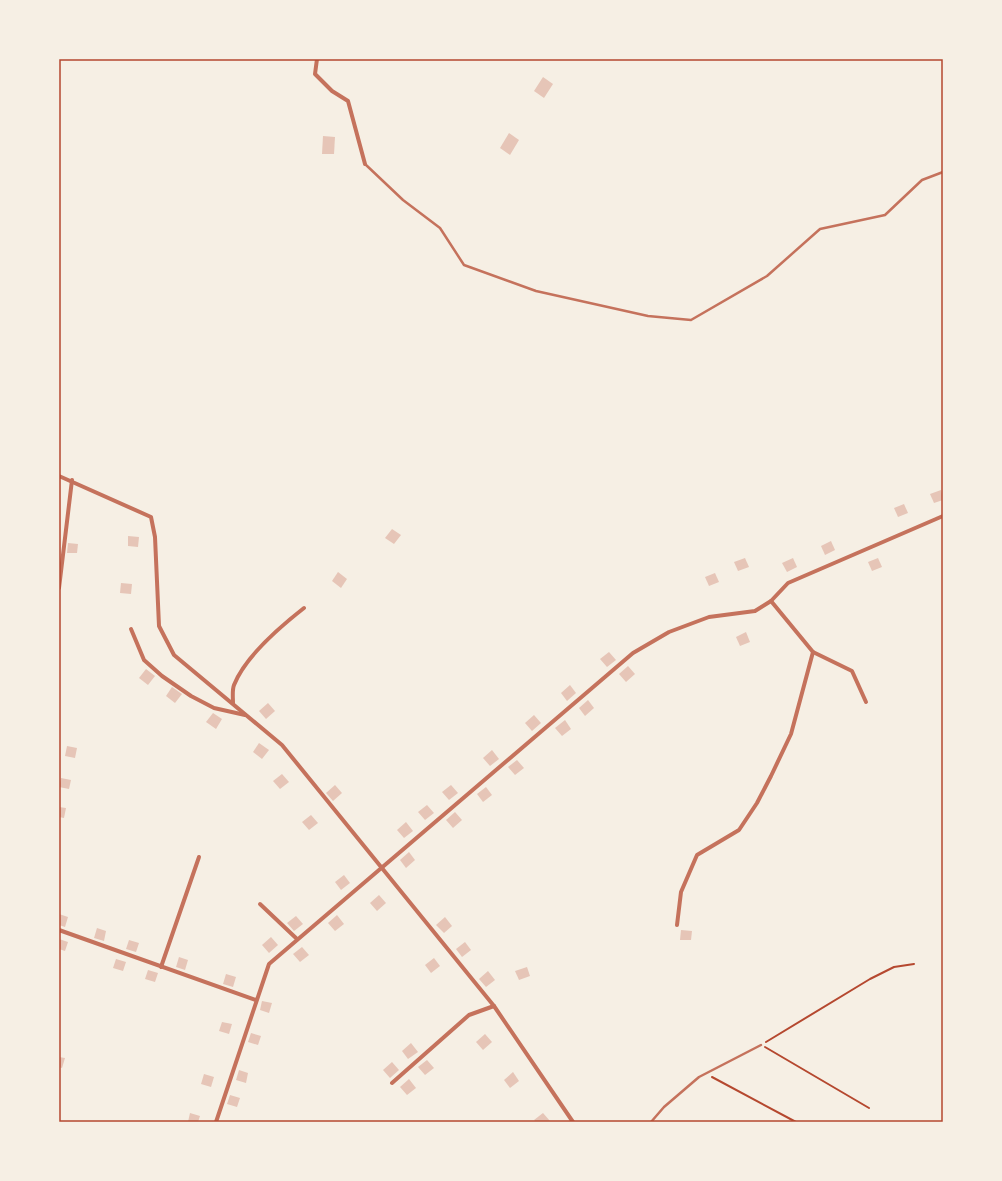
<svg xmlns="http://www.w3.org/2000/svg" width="1002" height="1181" font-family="Roboto,sans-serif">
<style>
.building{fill:#e6c5b7}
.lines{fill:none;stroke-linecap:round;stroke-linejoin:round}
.path{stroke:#b5482f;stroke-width:2}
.service{stroke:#c5725c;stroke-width:2.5}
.minor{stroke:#c5725c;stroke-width:4}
.neatline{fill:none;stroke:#b5482f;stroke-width:1.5}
</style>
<rect width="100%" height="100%" fill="#f6efe4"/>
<g class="building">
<polygon points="543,77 553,84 544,98 534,91"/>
<polygon points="509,133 519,140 510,155 500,148"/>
<polygon points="323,136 335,137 334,154 322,154"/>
<polygon points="941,490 943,500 934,503 930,494"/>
<polygon points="904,504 908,513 898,517 894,508"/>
<polygon points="392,529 401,535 394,544 385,538"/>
<polygon points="128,536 139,537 138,547 128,546"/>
<polygon points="831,541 835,550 825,555 821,546"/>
<polygon points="68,543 78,544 77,553 67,553"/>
<polygon points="745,558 749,567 738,571 734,562"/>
<polygon points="793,558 797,567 787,572 782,563"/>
<polygon points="878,558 882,567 872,571 868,562"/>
<polygon points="338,572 347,579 341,588 332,581"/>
<polygon points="715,573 719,582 709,586 705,577"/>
<polygon points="121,583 132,584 131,594 120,593"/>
<polygon points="746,632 750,642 740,646 736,637"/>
<polygon points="609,652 616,660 607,667 600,659"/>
<polygon points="628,666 635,674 626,682 619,674"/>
<polygon points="146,669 155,676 148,685 139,678"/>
<polygon points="570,685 576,693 567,701 561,693"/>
<polygon points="172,687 182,694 175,703 166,696"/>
<polygon points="588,700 594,708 585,716 579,708"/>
<polygon points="268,703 275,711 266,719 259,711"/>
<polygon points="213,713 222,719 216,729 206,722"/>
<polygon points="534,715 541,723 532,731 525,723"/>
<polygon points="565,720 571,729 562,736 555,728"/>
<polygon points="259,743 269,750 262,759 253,752"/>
<polygon points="67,746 77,748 75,758 65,756"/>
<polygon points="492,750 499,759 490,766 483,758"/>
<polygon points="517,760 524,768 515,775 508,767"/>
<polygon points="282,774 289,782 280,789 273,781"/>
<polygon points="61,778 71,780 69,789 59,787"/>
<polygon points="335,785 342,793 333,801 326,793"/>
<polygon points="451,785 458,793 449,800 442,792"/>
<polygon points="486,787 492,795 483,802 477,794"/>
<polygon points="427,805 434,813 425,820 418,812"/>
<polygon points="59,807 66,808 64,818 59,817"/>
<polygon points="455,812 462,820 453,828 446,820"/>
<polygon points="311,815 318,823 309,830 302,822"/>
<polygon points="406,822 413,831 404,838 397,830"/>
<polygon points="409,852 415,860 406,868 400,860"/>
<polygon points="344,875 350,883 341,890 335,882"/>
<polygon points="379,895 386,903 377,911 370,903"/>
<polygon points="59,914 68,917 65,927 59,925"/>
<polygon points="337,915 344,924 335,931 328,923"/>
<polygon points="296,916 303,924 294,931 287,923"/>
<polygon points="445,917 452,926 444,933 436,925"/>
<polygon points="97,928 106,931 104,941 94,938"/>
<polygon points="681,930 692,931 691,940 680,940"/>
<polygon points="271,937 278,945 269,953 262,945"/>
<polygon points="59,939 68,942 65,951 59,949"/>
<polygon points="129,940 139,943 136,952 126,949"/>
<polygon points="465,942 471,950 462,957 456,949"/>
<polygon points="302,947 309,955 300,962 293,954"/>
<polygon points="179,957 188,960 185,970 176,967"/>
<polygon points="434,958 440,966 431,973 425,965"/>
<polygon points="116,959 126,962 123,971 113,968"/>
<polygon points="527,967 530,976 519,980 515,971"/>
<polygon points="148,970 158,973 155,982 145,979"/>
<polygon points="488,971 495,980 486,987 479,979"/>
<polygon points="226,974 236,977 233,987 223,984"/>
<polygon points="262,1001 272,1003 269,1013 260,1010"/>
<polygon points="222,1022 232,1024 229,1034 219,1031"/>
<polygon points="251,1033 261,1036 258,1045 248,1042"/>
<polygon points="485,1034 492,1042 483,1050 476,1042"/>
<polygon points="411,1043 418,1052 408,1059 402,1051"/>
<polygon points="59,1057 65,1058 62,1068 59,1067"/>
<polygon points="427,1060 434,1068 425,1075 418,1067"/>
<polygon points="392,1062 399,1070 390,1078 383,1070"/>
<polygon points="239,1070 248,1073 246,1083 236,1080"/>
<polygon points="513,1072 519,1081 510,1088 504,1080"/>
<polygon points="204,1074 214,1077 211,1087 201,1084"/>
<polygon points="409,1079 416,1088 407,1095 400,1087"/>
<polygon points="230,1095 240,1098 237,1107 227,1104"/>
<polygon points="190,1113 200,1116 198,1122 188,1122"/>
<polygon points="543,1113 550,1121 536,1122 534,1120"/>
</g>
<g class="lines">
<g class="path">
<polyline points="766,1042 870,979 894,967 914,964"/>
<polyline points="765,1047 869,1108"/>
<polyline points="712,1077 796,1122"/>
</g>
<g class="service">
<polyline points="365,164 403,200 440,228 464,265 536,291 648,316 691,320 767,276 820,229 885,215 922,180 943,172"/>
<polyline points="651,1122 664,1107 699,1077 761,1045"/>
</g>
<g class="minor">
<polyline points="317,59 315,74 332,91 348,101 365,164"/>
<polyline points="59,476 151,517 155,537 159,626 174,655 282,745 494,1006 573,1122"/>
<polyline points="59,588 72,480"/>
<polyline points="771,601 813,652 852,671 866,702"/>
<polyline points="131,629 144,660 162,676 191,696 214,708 245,715"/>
<path d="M233 703C233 698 232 690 234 685 245 657 281 626 304 608"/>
<polyline points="260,904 297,939"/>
<polyline points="677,925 681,892 697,855 739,830 757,803 771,776 791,734 813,652"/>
<polyline points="59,930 256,1000"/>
<polyline points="161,967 199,857"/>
<polyline points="392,1083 469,1015 494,1006"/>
<polyline points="216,1122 269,964 633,653 669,632 709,617 755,611 771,601 788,583 943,516"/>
</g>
</g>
<rect width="1002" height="1181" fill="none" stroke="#f6efe4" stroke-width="120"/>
<rect x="60" y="60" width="882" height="1061" class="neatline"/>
</svg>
